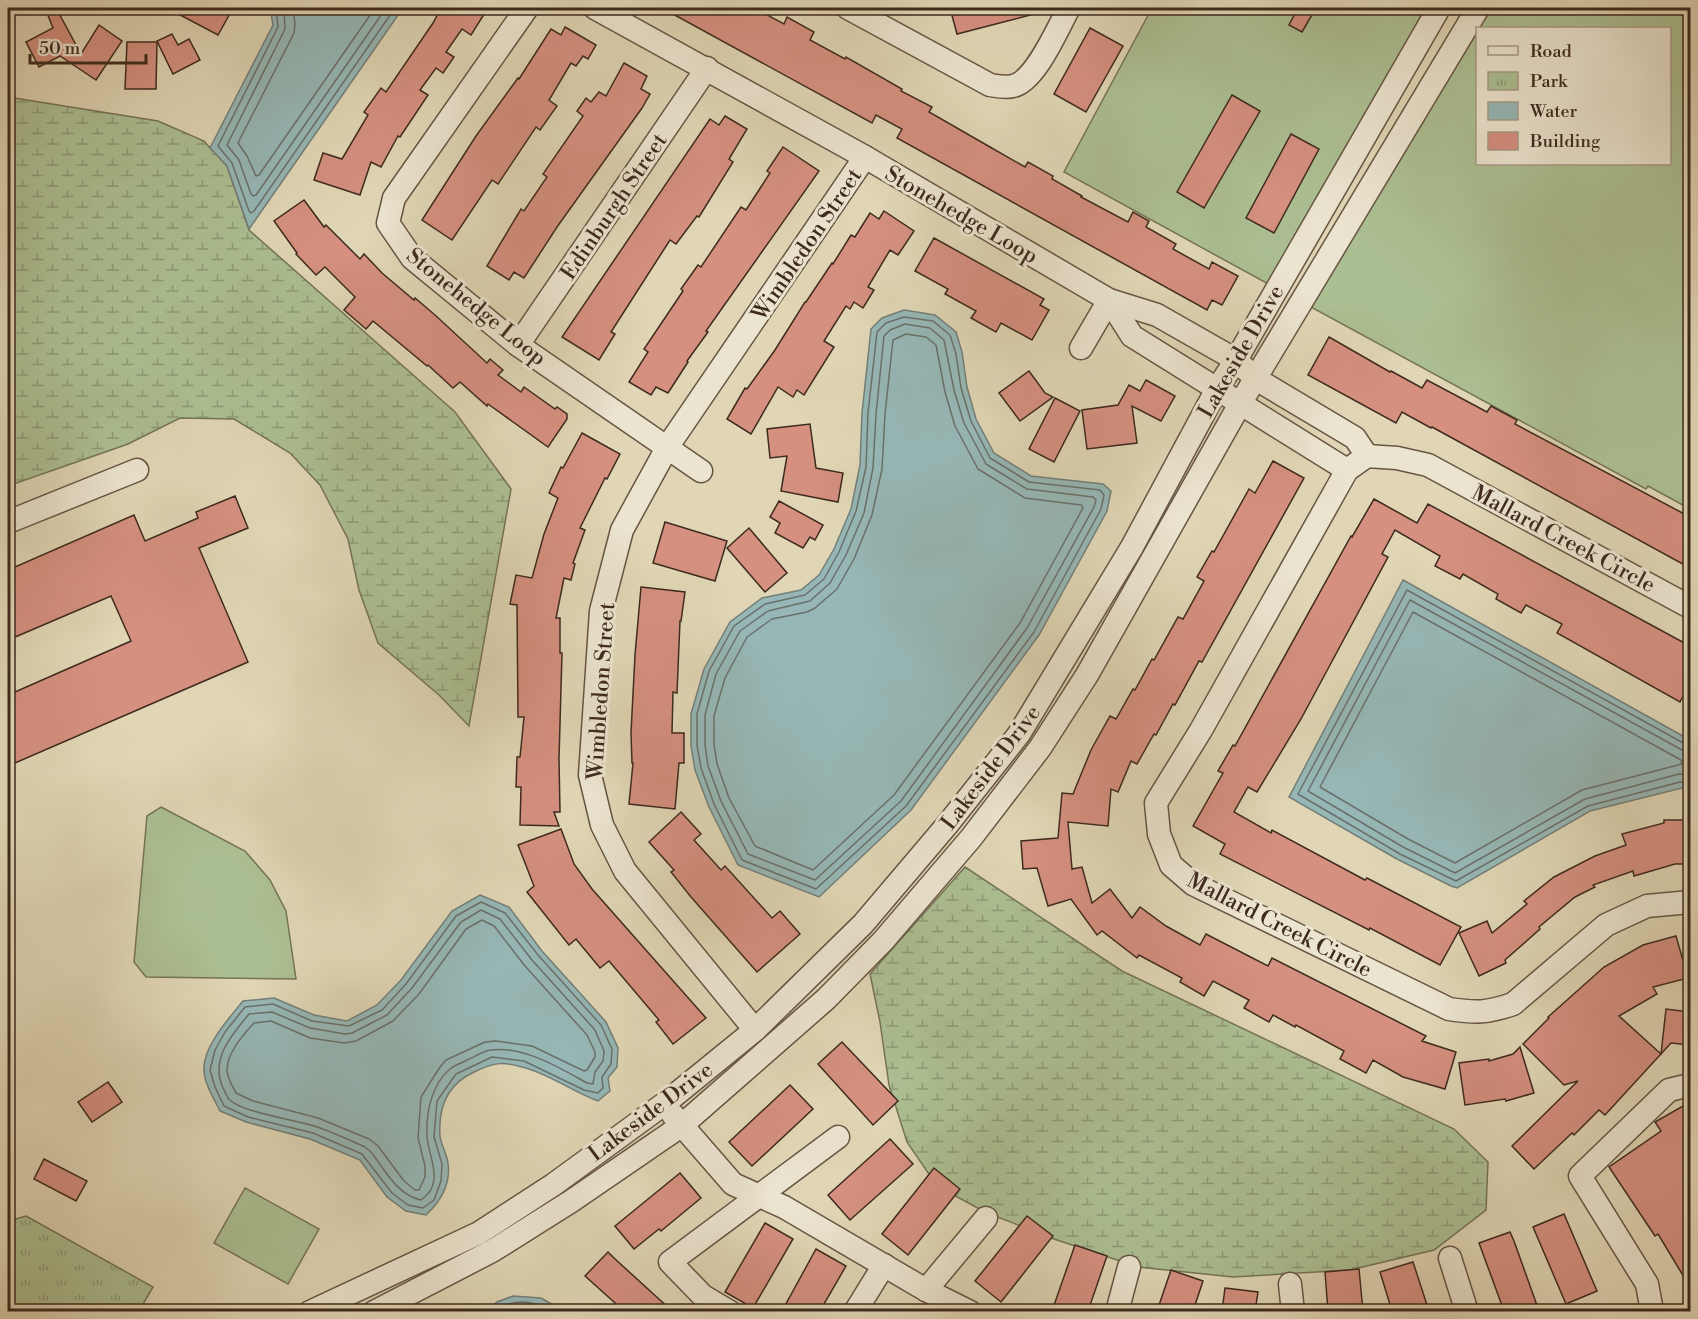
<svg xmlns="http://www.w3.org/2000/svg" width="1698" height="1319" font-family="'Libre Bodoni',serif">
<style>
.grass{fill:#acbf92;stroke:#757458;stroke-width:1.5;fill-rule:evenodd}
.wetland{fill:url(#wetland-marsh);stroke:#757458;stroke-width:1.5}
.park{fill:url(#park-tufts);stroke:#757458;stroke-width:1.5}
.water{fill:#96b7b6;stroke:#737f79;stroke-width:1.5}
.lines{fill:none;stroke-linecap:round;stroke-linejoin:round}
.shore{stroke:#6a706a;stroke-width:1.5}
.building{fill:#d59080;stroke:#3e2a1e;stroke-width:1.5}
.minor-casing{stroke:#654;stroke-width:25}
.minor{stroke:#ebe4cf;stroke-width:22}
.labels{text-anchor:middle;stroke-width:6;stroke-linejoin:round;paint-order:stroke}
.street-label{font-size:22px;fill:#3e2a1e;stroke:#ebe4cf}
</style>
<defs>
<pattern id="wetland-marsh" width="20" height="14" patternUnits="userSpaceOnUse" patternTransform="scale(1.5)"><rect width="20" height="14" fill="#acbf92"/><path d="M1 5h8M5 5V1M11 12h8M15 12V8" fill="none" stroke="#8d9b77"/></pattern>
<pattern id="park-tufts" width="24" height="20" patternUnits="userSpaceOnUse" patternTransform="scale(1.5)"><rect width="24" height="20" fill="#acbf92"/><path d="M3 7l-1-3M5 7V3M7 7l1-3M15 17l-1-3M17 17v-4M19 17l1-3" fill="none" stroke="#8d9b77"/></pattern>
</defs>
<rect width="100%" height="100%" fill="#e0d6b5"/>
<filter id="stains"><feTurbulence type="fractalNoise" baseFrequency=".00333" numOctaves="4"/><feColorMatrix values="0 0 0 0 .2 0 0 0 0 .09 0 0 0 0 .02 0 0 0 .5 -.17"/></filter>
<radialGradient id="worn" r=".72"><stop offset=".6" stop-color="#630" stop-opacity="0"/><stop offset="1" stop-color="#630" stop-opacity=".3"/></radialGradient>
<g class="grass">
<polygon points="1152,8 1430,8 1270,285 1064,172"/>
<path d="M1487 8H1690V509L1648 486 1646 489 1309 306ZM1478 28H1670V164H1478Z"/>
<polygon points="161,807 245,851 270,880 286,911 296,979 146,977 134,962 147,816"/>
<polygon points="245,1188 319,1229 288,1284 214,1243"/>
</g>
<g class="wetland">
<polygon points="8,97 158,121 204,141 227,166 249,230 455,412 511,489 469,726 439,695 378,643 359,590 348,539 320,485 290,453 234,419 180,418 128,444 8,486"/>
<polygon points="965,867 1122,971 1454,1129 1488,1162 1486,1210 1434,1250 1350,1270 1233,1277 1138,1267 1051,1238 985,1212 937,1186 907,1142 889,1085 880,1022 870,974"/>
</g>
<polygon class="park" points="26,1216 153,1287 139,1311 24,1311 8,1302 8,1234 16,1219"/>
<g class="water">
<polygon points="270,8 403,8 249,229 227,166 210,148 273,25"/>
<polygon points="904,310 935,315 956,332 962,352 967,387 976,419 994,453 1031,476 1103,484 1111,491 1107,511 1039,635 911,810 819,897 738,865 709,807 695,770 691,746 691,714 704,669 730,622 762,598 801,590 819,575 834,549 851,509 860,465 862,413 871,329 882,318"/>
<polygon points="1403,580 1690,740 1690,789 1682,788 1590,811 1457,888 1451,886 1397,859 1289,797"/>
<path d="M480 895 509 907 542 951 606 1022 618 1048 617 1067 608 1078 610 1091 598 1101C573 1092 548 1073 522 1067 501 1061 493 1063 474 1072 448 1084 438 1107 440 1136 441 1145 447 1154 448 1163 451 1184 441 1201 426 1215L406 1211 387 1197 360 1160 310 1139 246 1122 220 1111C214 1099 205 1085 204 1071 202 1048 229 1018 243 1001L274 998 314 1015 347 1021 377 1005 401 980 452 911Z"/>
<polygon points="513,1296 541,1298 564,1311 486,1311 497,1302"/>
</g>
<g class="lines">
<g class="shore">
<polyline points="276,8 278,27 218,146 232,163 249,211 251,213 254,211 395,8"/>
<polyline points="284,8 285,29 227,145 239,160 251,194 253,196 256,195 386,8"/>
<polyline points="293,8 295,24 294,33 238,143 247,156 256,176 259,175 375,8"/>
<polygon points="904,317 933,321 950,335 956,354 961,388 971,421 990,458 1029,482 1100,490 1104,495 1101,509 1034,632 906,806 816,889 742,860 714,804 701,768 697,745 697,714 709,671 734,626 765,604 805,595 824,579 839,552 856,511 866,467 868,413 877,332 886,323"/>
<polygon points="905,324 930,328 944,340 954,390 964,423 986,464 1027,489 1093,497 1096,500 1094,507 1027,628 901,801 815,880 748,854 721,801 708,766 705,745 705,715 716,674 740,631 768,611 810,601 830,583 846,555 864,513 873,468 876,414 884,336 890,330"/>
<polygon points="906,334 926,337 936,345 945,392 955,426 978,469 1025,498 1081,505 1083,508 1020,623 894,795 813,870 755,846 729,798 717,764 714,744 714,716 725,678 747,637 772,619 807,612 815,608 837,589 854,559 872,515 882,469 885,414 893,340"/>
<polygon points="1413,612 1681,760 1682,764 1582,790 1455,863 1408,839 1320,787"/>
<polyline points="1690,745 1685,744 1407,590 1298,794 1400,854 1456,881 1588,806 1680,782 1690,783"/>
<polyline points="1690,752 1682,750 1410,600 1308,791 1403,847 1455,873 1585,799 1679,774 1690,775"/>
<polygon points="481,902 505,913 538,955 601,1025 612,1049 611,1064 602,1077 603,1088 598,1093 584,1090 524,1061 492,1057 456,1074 437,1101 434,1137 442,1164 441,1181 434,1200 423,1208 408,1205 392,1193 362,1154 313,1133 248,1117 224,1106 215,1087 210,1070 215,1050 225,1032 245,1007 273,1004 312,1021 349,1026 382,1010 406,984 456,916"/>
<path d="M481 910 500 919 532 960 595 1030 604 1051 603 1061 595 1072 593 1084 587 1083C560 1068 524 1046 492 1050 484 1050 475 1057 467 1060 462 1063 455 1065 450 1069 431 1085 426 1113 427 1136 428 1157 446 1183 421 1200 397 1195 385 1170 371 1152L365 1147C349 1140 331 1131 314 1126 296 1120 241 1112 230 1100 227 1098 225 1091 223 1088 210 1059 231 1036 249 1014L272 1012 310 1028 345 1034 352 1033 387 1015 412 988 461 922Z"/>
<path d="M482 920 494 926 525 966 587 1035 595 1052V1057L587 1070 584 1071 532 1046 496 1041 485 1042 446 1060 440 1067 421 1097 418 1138 425 1166V1177L419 1190H415L404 1181 378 1146 369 1139 318 1118 253 1101 236 1093C233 1087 227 1078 227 1070 227 1053 243 1035 254 1023L271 1021 310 1038 344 1043 356 1041 393 1021 419 994 466 929Z"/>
<path d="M494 1312C513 1298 533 1300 552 1312"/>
</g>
</g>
<g class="building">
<polygon points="45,8 56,8 81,54 99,25 122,41 96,80 60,56 39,67 26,42 53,28"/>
<polygon points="167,8 233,8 218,35"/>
<polygon points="441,8 488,8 471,35 462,29 446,52 454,57 443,73 436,68 420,90 428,95 400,137 398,136 381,167 371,162 360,195 314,180 323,153 342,159 368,115 364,112 381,88 386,92 433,23"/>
<polygon points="662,8 754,8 784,24 787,17 814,32 810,40 845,59 846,57 902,89 901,91 932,107 929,112 990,147 1025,167 1028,162 1053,176 1052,179 1082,196 1081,197 1128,222 1133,212 1149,221 1146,227 1176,244 1173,249 1209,269 1212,262 1238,276 1222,305 1212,300 1207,310 897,138 902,129 876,115 872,123"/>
<polygon points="950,8 1041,8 1042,12 957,34"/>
<polygon points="1298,8 1303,8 1313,13 1302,32 1289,25"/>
<polygon points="565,27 596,45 588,59 583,56 576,66 571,63 549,100 557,106 540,130 536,127 498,184 492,180 452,240 422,220 476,136 518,78 519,79 551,29 561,35"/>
<polygon points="1090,28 1123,46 1086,112 1054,94"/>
<polygon points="172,34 178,45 189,39 200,60 173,74 157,41"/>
<polygon points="127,42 157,42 156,89 125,89"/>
<polygon points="624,63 647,76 641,89 650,94 642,108 557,227 524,278 514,272 509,280 487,266 521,209 524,211 547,177 543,174 583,116 577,111 586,98 591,102 599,92 606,96"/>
<polygon points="1232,95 1260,111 1204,208 1177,192"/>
<polygon points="725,116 747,129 729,159 733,162 699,217 697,216 676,244 670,240 611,332 615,334 599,360 562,337 710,119 719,125"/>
<polygon points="1291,134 1319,149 1274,233 1246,218"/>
<polygon points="783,147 819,171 706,331 708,332 687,361 688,362 668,393 656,387 651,395 629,382 648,352 644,349 683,291 681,289 698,265 701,267 741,207 746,210 770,173 767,171"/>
<polygon points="304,200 324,227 326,225 360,259 364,254 382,273 414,300 415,298 435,315 487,363 490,359 503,370 498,375 521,392 524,387 555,409 557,407 567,414 567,419 548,447 488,404 487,406 460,382 453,388 428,365 427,366 373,321 366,329 344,310 355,297 325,267 316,275 296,254 297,253 274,221"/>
<polygon points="884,211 914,231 898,255 890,250 868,287 874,290 863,308 854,302 850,309 846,306 824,341 834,347 804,395 797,390 793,397 778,387 751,434 727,419 745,388 747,389 775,350 805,302 806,302 832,263 833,264 851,235 855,237 870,213 879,219"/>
<polygon points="934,238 1044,299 1040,305 1049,310 1032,340 1001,323 996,332 971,318 976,311 945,294 948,289 915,271"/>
<polygon points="1329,337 1390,372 1391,371 1422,388 1427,380 1487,412 1491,406 1517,420 1515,424 1690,517 1690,568 1432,427 1431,428 1402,412 1396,423 1308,375"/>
<polygon points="1029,371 1045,393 1053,397 1020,421 999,393"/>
<polygon points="1146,380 1175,396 1161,421 1132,406 1137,443 1087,449 1082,410 1118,405 1129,385 1140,391"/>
<polygon points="1055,398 1080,411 1054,462 1029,449"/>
<polygon points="810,424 816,468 843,473 838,502 781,491 787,456 770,458 767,429"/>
<polygon points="582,433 620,454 607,479 605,478 580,528 585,530 573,563 575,564 571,580 564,578 556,618 560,618 560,653 562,653 559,759 560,812 554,812 559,826 520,825 521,787 516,787 517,757 520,757 524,717 518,717 517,605 510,604 516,575 532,578 544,534 558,498 549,493 561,467 563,468"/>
<polygon points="1273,461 1304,478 1202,662 1199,661 1175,705 1173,704 1156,735 1154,734 1137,764 1131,761 1118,792 1111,789 1108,826 1068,822 1072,869 1082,867 1092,903 1110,889 1132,918 1140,907 1166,926 1200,945 1206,934 1268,966 1272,958 1426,1036 1422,1041 1456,1052 1445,1089 1403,1077 1373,1060 1366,1073 1340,1059 1344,1051 1296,1025 1295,1027 1273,1015 1269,1022 1244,1008 1249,1000 1213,981 1204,996 1180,982 1182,978 1139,955 1137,958 1102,931 1097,935 1071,899 1048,906 1037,868 1023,869 1021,841 1058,838 1062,793 1073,794 1091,750 1110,716 1116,719 1133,689 1135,690 1152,659 1154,660 1178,617 1183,619 1204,581 1197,577 1212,551 1214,552 1249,489 1255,493"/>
<polygon points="235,496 248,528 199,548 248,662 8,766 8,695 131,641 111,596 8,640 8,570 134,515 145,541 198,518 196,512"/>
<polygon points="1374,499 1417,523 1428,504 1690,646 1690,695 1685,692 1680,702 1557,633 1562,624 1526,605 1521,613 1496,599 1498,594 1463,574 1460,579 1435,566 1440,556 1395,530 1382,554 1388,557 1301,719 1257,792 1248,787 1234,812 1271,833 1272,830 1365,880 1367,878 1461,927 1440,965 1370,928 1369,930 1220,854 1225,844 1193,826 1223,773 1218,771 1233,745 1235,746 1351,536 1352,537"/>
<polygon points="779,501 823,525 815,540 810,537 803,548 775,533 780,523 770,517"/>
<polygon points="665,522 727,541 715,581 653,563"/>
<polygon points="749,528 787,573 765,592 727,548"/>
<polygon points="641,587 685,592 681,621 680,621 677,693 673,692 672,733 684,733 684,763 679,763 675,809 629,804 633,763 632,763 631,733 635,655"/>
<polygon points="681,812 701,834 694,840 721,870 725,866 772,918 780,911 800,934 757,972 691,897 671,872 674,870 649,842"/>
<polygon points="1664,820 1690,820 1690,864 1675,864 1634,876 1633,871 1593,885 1595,887 1575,897 1539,927 1540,929 1505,960 1506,963 1479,976 1459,933 1487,921 1492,933 1527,904 1524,901 1554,877 1595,856 1626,845 1622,834 1664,823"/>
<polygon points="561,829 574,864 592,889 706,1018 673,1044 656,1022 659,1020 609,961 600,968 576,939 569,945 527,892 534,886 518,845"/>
<polygon points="1676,936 1688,978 1653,987 1657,994 1619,1016 1661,1054 1666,1009 1690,1012 1690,1045 1671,1043 1605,1115 1599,1110 1574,1135 1572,1133 1534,1169 1512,1146 1578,1081 1564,1085 1523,1044 1549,1018 1548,1017 1604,967 1643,945"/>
<polygon points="842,1042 898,1101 873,1125 818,1064"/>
<polygon points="1520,1047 1534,1093 1506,1101 1505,1099 1465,1105 1459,1063 1489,1059 1489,1061 1513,1054"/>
<polygon points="108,1082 122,1102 92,1122 78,1102"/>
<polygon points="790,1085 813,1109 752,1166 729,1142"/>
<polygon points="1690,1102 1690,1287 1658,1234 1655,1236 1609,1167 1661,1131 1655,1122"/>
<polygon points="890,1139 913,1164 850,1220 828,1195"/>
<polygon points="44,1159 87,1181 76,1201 34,1179"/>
<polygon points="934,1168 960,1189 908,1255 882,1234"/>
<polygon points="680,1173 701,1198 661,1231 659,1229 634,1249 615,1226"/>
<polygon points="1564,1214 1597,1291 1566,1304 1533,1227"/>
<polygon points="1027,1216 1053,1236 1001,1302 975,1281"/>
<polygon points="765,1223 793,1239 753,1308 725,1292"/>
<polygon points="1510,1232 1514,1241 1539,1311 1504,1311 1479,1243"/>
<polygon points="1075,1245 1107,1256 1088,1311 1052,1311"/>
<polygon points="816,1249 846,1266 820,1311 782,1311"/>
<polygon points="608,1252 614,1258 672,1311 624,1311 585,1276"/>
<polygon points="1413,1262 1429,1311 1392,1311 1380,1272"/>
<polygon points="1359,1269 1363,1311 1328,1311 1325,1272"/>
<polygon points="1171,1270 1203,1281 1193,1311 1157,1311"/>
<polygon points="1225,1288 1258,1292 1255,1311 1222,1311"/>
</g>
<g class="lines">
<g class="minor-casing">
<g id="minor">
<polyline points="527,8 394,198 388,223 412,258 518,345 701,471"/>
<polyline points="595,8 865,157 1109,300 1157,315 1236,360 1256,379 1355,438 1367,456"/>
<path d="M848 8 990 85C997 86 1006 88 1013 86 1036 81 1058 27 1069 8"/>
<polyline points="1109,300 1132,336 1347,470"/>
<polyline points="518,345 707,68"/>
<polyline points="1081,348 1109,300"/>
<polyline points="8,522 137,470"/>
<path d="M1690 607 1428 465 1397 458 1367 456 1347 470 1201 730 1156 803 1159 834 1171 865 1193 884 1449 1009C1476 1013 1487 1013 1513 1004L1606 925 1647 906 1690 902"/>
<polyline points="755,1030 625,871 602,825 590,775 601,611 622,530 668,446 865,157"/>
<polyline points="673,1115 733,1184 784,1207 926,1290 970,1312"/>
<polyline points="1450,1258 1467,1312"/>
<polyline points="1290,1284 1293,1312"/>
<polyline points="926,1290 986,1218"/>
<polyline points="1652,1311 1647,1284 1580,1176 1669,1090 1690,1085"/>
<polyline points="310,1312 479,1233 553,1185 664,1104 755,1030 863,924 947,825 1019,734 1132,547 1217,389 1236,360 1439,8"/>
<polyline points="374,1312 492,1251 570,1202 681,1126 826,999 883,941 971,838 1040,748 1087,675 1240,404 1478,8"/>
<polyline points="730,1312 703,1296 670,1262 838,1137"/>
<polyline points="855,1312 884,1265"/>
<polyline points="1117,1312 1129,1267"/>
</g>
</g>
<use href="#minor" class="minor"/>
</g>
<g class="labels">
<g class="street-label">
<text transform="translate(613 206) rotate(-56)" y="8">Edinburgh Street</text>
<text transform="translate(962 214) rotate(30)" y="8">Stonehedge Loop</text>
<text transform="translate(806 244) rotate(-56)" y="8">Wimbledon Street</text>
<text transform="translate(477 306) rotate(39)" y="8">Stonehedge Loop</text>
<text transform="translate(1240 351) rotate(-60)" y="8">Lakeside Drive</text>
<text transform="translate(1564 538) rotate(28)" y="8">Mallard Creek Circle</text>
<text transform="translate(600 691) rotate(-86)" y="8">Wimbledon Street</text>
<text transform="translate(990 767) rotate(-53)" y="8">Lakeside Drive</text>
<text transform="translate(1280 924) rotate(27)" y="8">Mallard Creek Circle</text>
<text transform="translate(650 1111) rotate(-37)" y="8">Lakeside Drive</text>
</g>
</g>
<rect width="1698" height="1319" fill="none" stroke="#e0d6b5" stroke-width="30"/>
<rect x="9" y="9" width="1680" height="1301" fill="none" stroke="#3e2a1e" stroke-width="3"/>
<rect x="15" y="15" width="1668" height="1289" fill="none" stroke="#3e2a1e" stroke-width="1.5"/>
<rect x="1476" y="27" width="195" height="138" fill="#ebe4cf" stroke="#a69a88" stroke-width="1.5"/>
<rect x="1488" y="46" width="30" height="9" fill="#ebe4cf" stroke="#a69a88" stroke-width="1.5"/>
<text x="1530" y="57" font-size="18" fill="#3e2a1e">Road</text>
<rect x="1488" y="72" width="30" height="18" fill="url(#park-tufts)" stroke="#a69a88" stroke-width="1.5"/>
<text x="1530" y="87" font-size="18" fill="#3e2a1e">Park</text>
<rect x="1488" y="102" width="30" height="18" fill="#96b7b6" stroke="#a69a88" stroke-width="1.5"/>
<text x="1530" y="117" font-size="18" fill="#3e2a1e">Water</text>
<rect x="1488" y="132" width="30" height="18" fill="#d59080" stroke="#a69a88" stroke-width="1.5"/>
<text x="1530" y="147" font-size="18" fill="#3e2a1e">Building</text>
<path d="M30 54v9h116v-9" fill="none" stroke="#3e2a1e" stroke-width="3"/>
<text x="39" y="54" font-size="18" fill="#3e2a1e" stroke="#ebe4cf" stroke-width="4.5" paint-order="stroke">50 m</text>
<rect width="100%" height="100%" filter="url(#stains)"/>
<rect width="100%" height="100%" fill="url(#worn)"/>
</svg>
